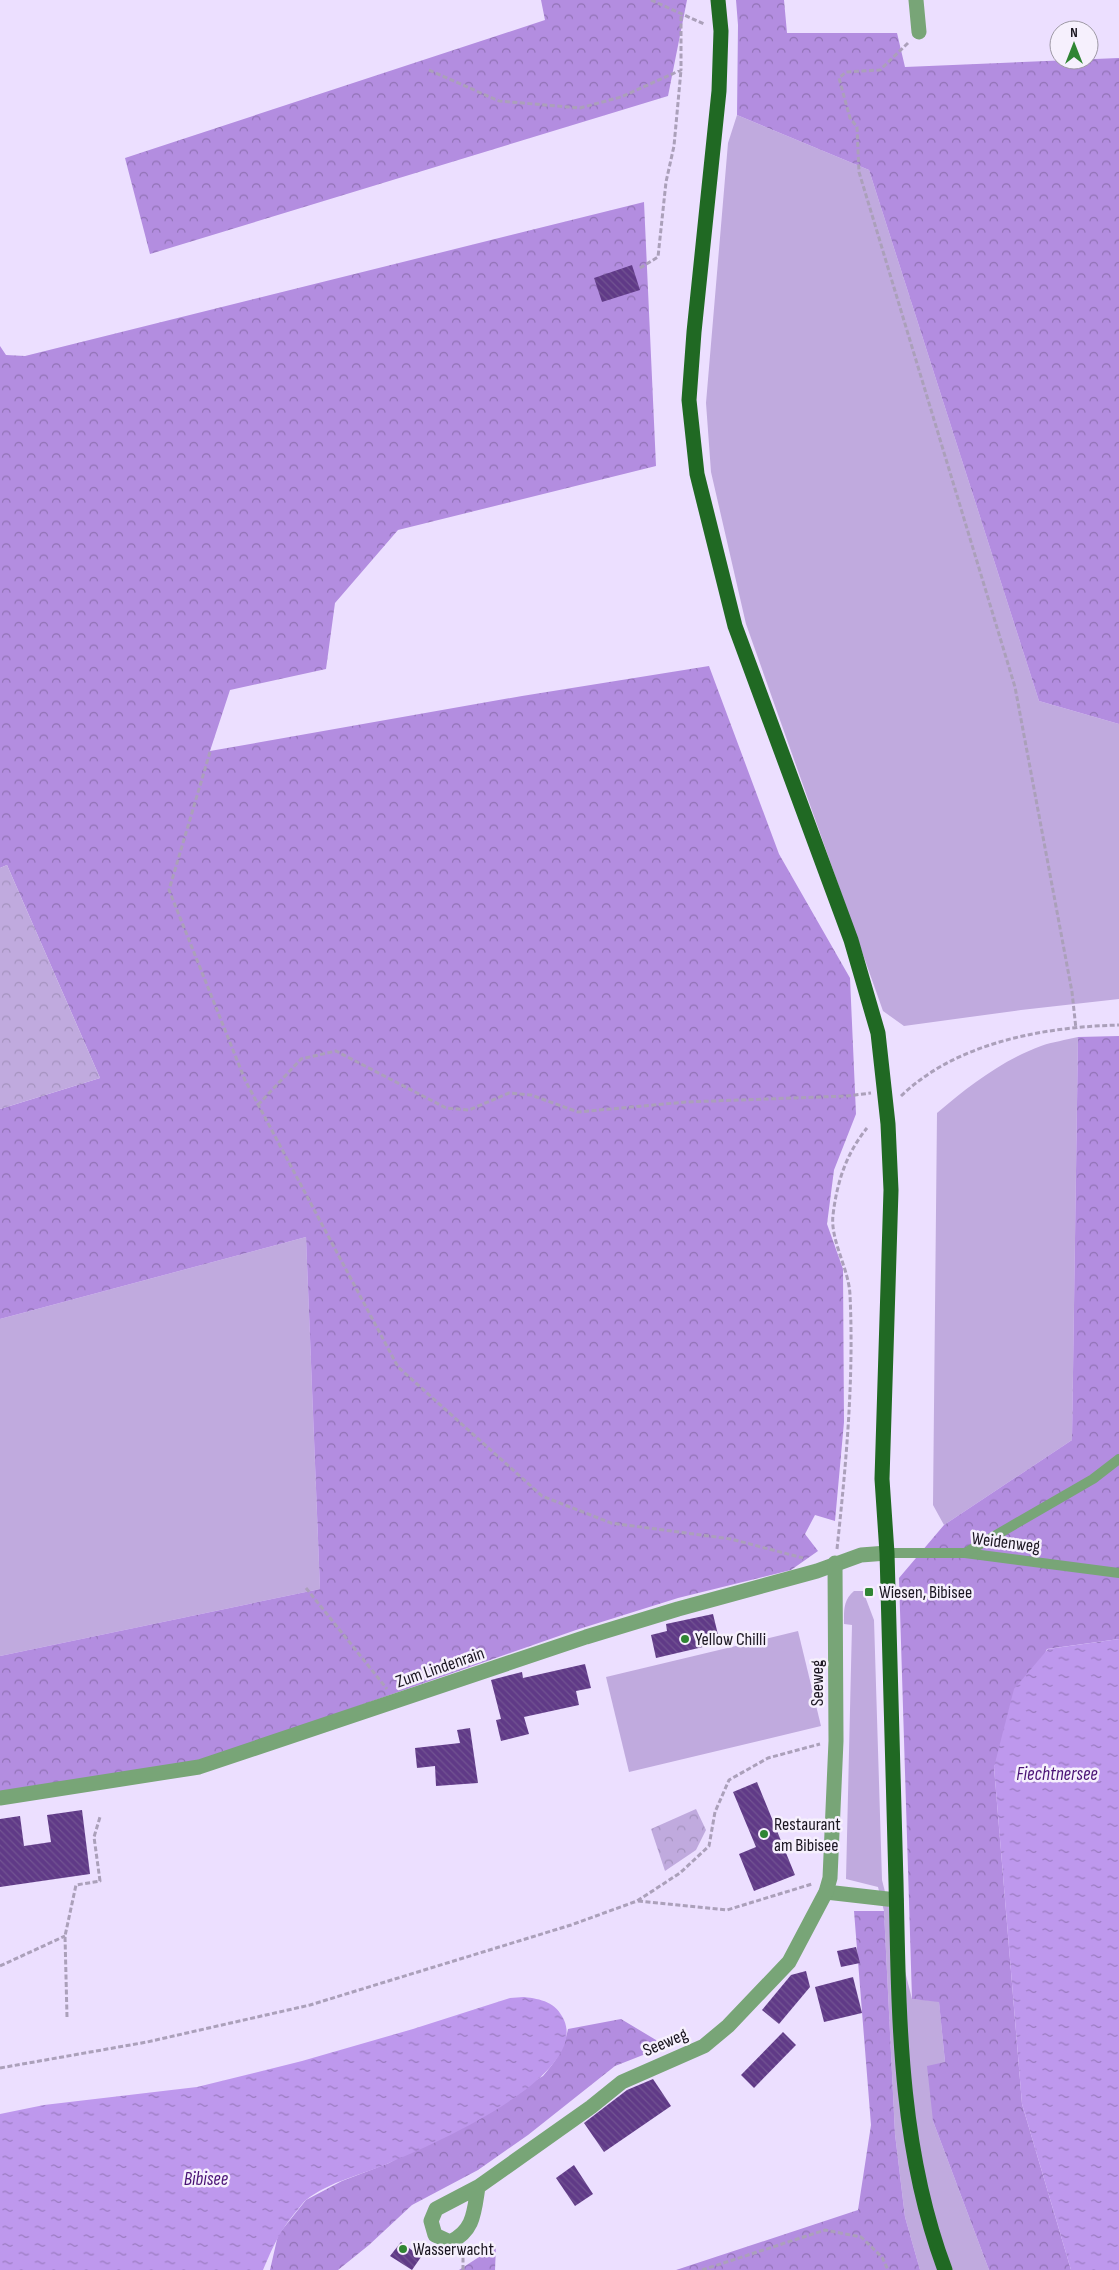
<svg xmlns="http://www.w3.org/2000/svg" width="1119" height="2270" font-family="'Sofia Sans Condensed',sans-serif">
<style>
.grass{fill:#c0aade}
.forest{fill:url(#forest-crowns)}
.park{fill:url(#park-crowns)}
.water{fill:url(#water-ripples)}
.building{fill:url(#building-back-hatch)}
.lines{fill:none;stroke-linecap:round;stroke-linejoin:round}
.path{stroke:#aba0ba;stroke-width:3;stroke-dasharray:5 2.5;stroke-linecap:butt}
.lane{stroke:#78a577;stroke-width:10}
.street{stroke:#78a577;stroke-width:15}
.primary{stroke:#206923;stroke-width:15}
.poi-dot{fill:#2f8533;stroke:#f6f0fd;stroke-width:2}
.labels{text-anchor:middle;stroke-width:5;stroke-linejoin:round;paint-order:stroke}
.street-label{font-size:18px;fill:#1b1621;stroke:#f6f0fd}
.poi-label{font-size:18px;fill:#1b1621;stroke:#f6f0fd;text-anchor:start}
.water-label{font-size:19px;font-style:italic;fill:#4a1275;stroke:#f6f0fd}
</style>
<defs>
<pattern id="forest-crowns" width="20" height="18" patternUnits="userSpaceOnUse" patternTransform="scale(1.25)"><rect width="20" height="18" fill="#b38de0"/><path d="M2 6a3 3 0 1 1 6 0M12 15a3 3 0 1 1 6 0" fill="none" stroke="#9172b5"/></pattern>
<pattern id="park-crowns" width="20" height="18" patternUnits="userSpaceOnUse" patternTransform="scale(1.25)"><rect width="20" height="18" fill="#c0aade"/><path d="M2 6a3 3 0 1 1 6 0M12 15a3 3 0 1 1 6 0" fill="none" stroke="#a492be"/></pattern>
<pattern id="water-ripples" width="26" height="14" patternUnits="userSpaceOnUse" patternTransform="scale(1.25)"><rect width="26" height="14" fill="#be98ed"/><path d="M2 4q2-2 4 0t4 0M15 11q2-2 4 0t4 0" fill="none" stroke="#9a7bc0"/></pattern>
<pattern id="building-back-hatch" width="6" height="6" patternUnits="userSpaceOnUse" patternTransform="scale(1.25)"><rect width="6" height="6" fill="#603a87"/><path d="M-1 5l2 2M0 0l6 6M5-1l2 2" fill="none" stroke="#725392"/></pattern>
</defs>
<rect width="100%" height="100%" fill="#ecdfff"/>
<g class="grass">
<polygon points="737,115 869,170 1039,701 1119,724 1119,999 1021,1010 904,1026 883,1011 746,624 711,472 706,403 728,143"/>
<path d="M1078 1037 1072 1440 944 1525 933 1505 937 1113C969 1086 1001 1061 1041 1046 1052 1042 1066 1040 1078 1037Z"/>
<polygon points="306,1237 320,1589 0,1656 0,1319"/>
<path d="M854 1591H863L874 1620 882 1880 912 1999 939 2001 945 2062 933 2121 989 2270H920L905 2217 895 2134 884 1911 878 1887 846 1879 852 1625 844 1624C844 1611 843 1600 854 1591Z"/>
<polygon points="798,1631 821,1726 629,1772 606,1677"/>
</g>
<g class="forest">
<polygon points="541,0 687,0 668,96 150,254 125,158 545,20"/>
<polygon points="736,0 784,0 787,33 897,33 905,67 1119,58 1119,724 1039,701 869,170 737,115 738,25"/>
<polygon points="644,202 656,466 398,530 335,603 326,669 230,690 210,751 522,696 709,666 779,854 850,978 856,1114 834,1170 827,1224 843,1269 844,1422 835,1521 815,1515 805,1534 818,1551 791,1570 678,1598 576,1630 198,1762 0,1793 0,1656 320,1589 306,1237 0,1319 0,1109 100,1078 7,865 0,868 0,346 6,355 25,356"/>
<polygon points="1119,1036 1119,1639 1047,1649 994,1767 1022,2104 1071,2270 989,2270 933,2121 927,2066 945,2062 939,2002 912,1999 899,1578 944,1525 1072,1440 1078,1037"/>
<polygon points="854,1911 884,1911 895,2134 905,2217 920,2270 676,2270 858,2210 871,2125"/>
<path d="M621 2019 666 2046 615 2066 528 2135 478 2170 412 2205 369 2245 338 2270H270L278 2235 306 2200 342 2181 389 2163 543 2076C556 2061 564 2049 568 2029Z"/>
<polygon points="496,2246 495,2270 459,2270"/>
</g>
<g class="park">
<polygon points="7,865 100,1078 0,1109 0,868"/>
<polygon points="696,1809 706,1830 696,1850 665,1871 651,1829"/>
</g>
<g class="water">
<polygon points="1119,1639 1119,2270 1071,2270 1022,2104 994,1767 1014,1689 1048,1649"/>
<path d="M524 1997C541 1999 556 2002 564 2020 589 2077 430 2146 389 2163 362 2175 330 2181 306 2200 302 2203 298 2210 294 2214 278 2234 273 2247 263 2270H0V2114L44 2105 197 2087 302 2061 413 2029 510 1998Z"/>
</g>
<g class="building">
<polygon points="632,265 640,290 602,302 594,278"/>
<polygon points="713,1614 720,1643 656,1658 651,1635 667,1631 666,1624"/>
<polygon points="585,1664 591,1688 576,1691 579,1705 524,1717 529,1734 501,1741 496,1720 501,1719 491,1680 522,1672 523,1678"/>
<polygon points="470,1728 478,1783 436,1786 435,1766 417,1768 415,1748 460,1743 457,1730"/>
<polygon points="757,1782 795,1875 754,1891 739,1854 756,1847 733,1792"/>
<polygon points="82,1810 90,1874 0,1887 0,1819 20,1816 24,1846 51,1842 47,1815"/>
<polygon points="856,1947 860,1963 841,1967 837,1951"/>
<polygon points="806,1971 810,1987 779,2024 762,2010 791,1975"/>
<polygon points="853,1977 862,2013 824,2022 815,1987"/>
<polygon points="783,2032 796,2045 754,2088 741,2075"/>
<polygon points="653,2079 671,2106 604,2152 584,2123 627,2090"/>
<polygon points="574,2165 593,2194 575,2206 556,2178"/>
<polygon points="401,2242 421,2257 412,2270 390,2256"/>
</g>
<g class="lines">
<g class="path">
<polyline points="651,0 704,24"/>
<polyline points="908,43 880,70 846,72 839,78 850,118 857,127 859,172 1015,687 1072,992 1076,1029"/>
<polyline points="429,70 499,101 580,108 621,97 681,70 681,15"/>
<polyline points="640,268 658,257 666,182 674,146 681,70"/>
<polyline points="210,752 169,890 245,1080 398,1367 542,1496 611,1523 731,1539 803,1558"/>
<path d="M901 1096C957 1042 1044 1027 1119 1025"/>
<polyline points="258,1105 301,1059 336,1051 446,1108 469,1110 509,1093 531,1095 578,1112 686,1102 847,1096 871,1093"/>
<path d="M837 1549C846 1464 854 1381 850 1295 849 1269 830 1240 833 1215 837 1182 846 1154 867 1128"/>
<polyline points="306,1588 387,1689"/>
<polyline points="638,1901 727,1910 812,1884"/>
<polyline points="0,1966 65,1936"/>
<polyline points="67,2017 65,1936 76,1885 100,1881 94,1837 100,1817"/>
<polyline points="0,2068 147,2042 310,2005 571,1925 637,1901 680,1873 709,1846 715,1812 729,1780 768,1758 820,1744"/>
<polyline points="463,2270 463,2253"/>
<polyline points="702,2270 825,2230 861,2237 882,2257 888,2270"/>
</g>
<g class="lane">
<polyline points="887,1553 965,1553 1119,1573"/>
<polyline points="965,1553 1093,1479 1119,1459"/>
</g>
<g class="street">
<polyline points="916,0 919,32"/>
<polyline points="0,1798 199,1767 586,1637 678,1609 817,1571 861,1555 887,1553"/>
<polyline points="826,1892 896,1900"/>
<path d="M478 2187C474 2212 474 2231 450 2242L435 2235 431 2221 436 2209 478 2187 591 2107 622 2082 704 2046 728 2026 789 1962 826 1892 830 1878 836 1741 835 1563"/>
</g>
<path class="primary" d="M718 0 721 31 719 91 694 332 689 400 697 474 735 626 851 940 878 1033 888 1124 891 1190 882 1479 887 1553C889 1662 893 1772 896 1882 899 2013 898 2145 945 2270"/>
</g>
<g class="poi-dot">
<rect x="864" y="1587" width="10" height="10" rx="2.5"/>
<circle cx="685" cy="1639" r="5"/>
<circle cx="764" cy="1834" r="5"/>
<circle cx="403" cy="2249" r="5"/>
</g>
<g class="labels">
<g class="street-label">
<text transform="translate(1006 1542) rotate(7)" y="6">Weidenweg</text>
<text transform="translate(440 1667) rotate(-19)" y="6">Zum Lindenrain</text>
<text transform="translate(817 1683) rotate(-90)" y="6">Seeweg</text>
<text transform="translate(665 2042) rotate(-23)" y="6">Seeweg</text>
</g>
<g class="poi-label">
<text x="879" y="1598">Wiesen, Bibisee</text>
<text x="695" y="1645">Yellow Chilli</text>
<text x="774" y="1830">Restaurant<tspan x="774" dy="21">am Bibisee</tspan></text>
<text x="413" y="2255">Wasserwacht</text>
</g>
<g class="water-label">
<text x="1057" y="1780">Fiechtnersee</text>
<text x="206" y="2185">Bibisee</text>
</g>
</g>
<g transform="translate(1074 45)"><circle r="24" fill="#f6f0fd" stroke="#9e99a5"/>
<path d="M0-4L9 19L0 12L-9 19Z" fill="#2f8533"/>
<text y="-8" font-size="14" font-weight="bold" text-anchor="middle" fill="#1b1621">N</text>
</g>
</svg>
